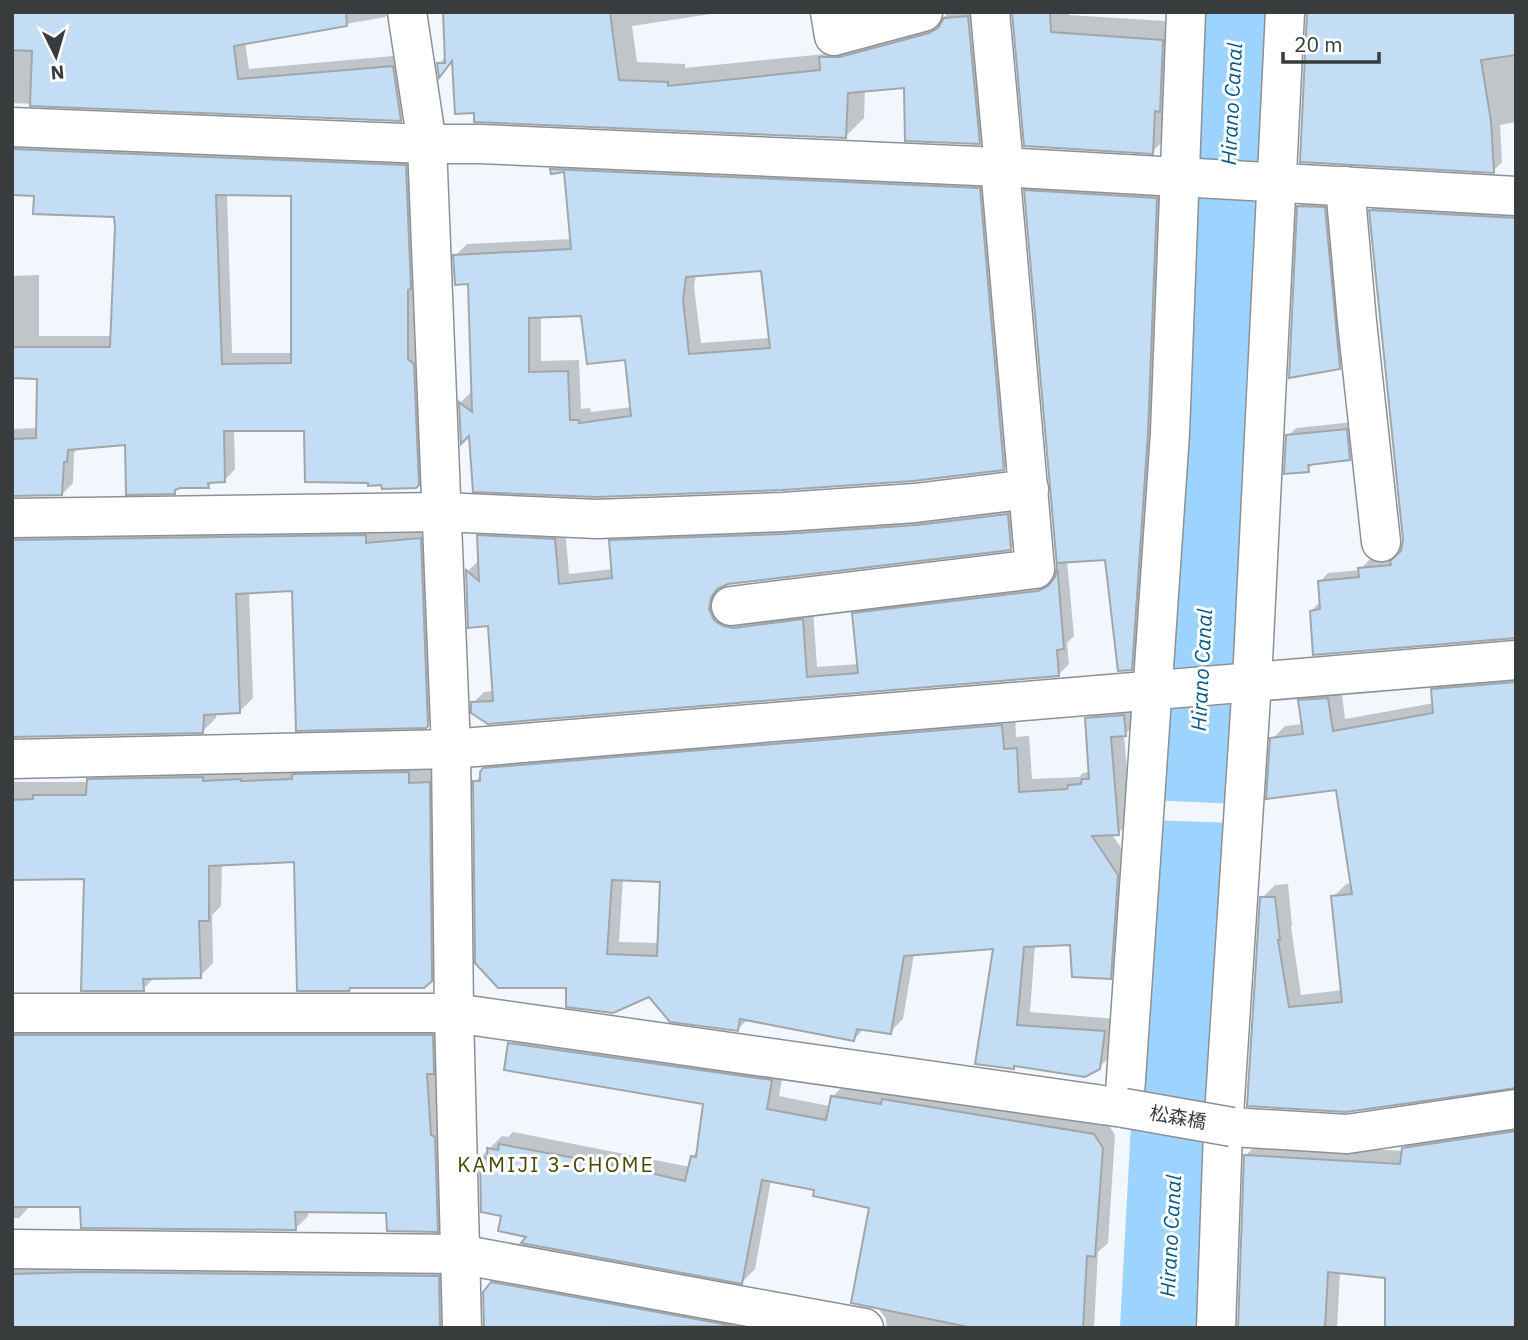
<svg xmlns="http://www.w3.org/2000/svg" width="1528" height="1340" font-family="'IBM Plex Sans','Noto Sans JP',sans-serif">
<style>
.water{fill:#9cd3ff}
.pier{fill:#f1f7fc}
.shadow{fill:#0003;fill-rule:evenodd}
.building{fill:#c3def4;stroke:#a0a6aa;stroke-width:2;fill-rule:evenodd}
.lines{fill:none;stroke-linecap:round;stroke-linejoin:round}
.minor-casing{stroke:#8c9196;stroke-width:41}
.minor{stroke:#fff;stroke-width:38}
.minor-bridge-casing{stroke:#8c9196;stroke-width:41;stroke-linecap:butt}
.minor-bridge{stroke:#fff;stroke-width:38}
.labels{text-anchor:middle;stroke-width:6;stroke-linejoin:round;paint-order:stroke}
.street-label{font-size:19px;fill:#393c3d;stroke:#fff}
.water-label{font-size:21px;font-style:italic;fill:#00598a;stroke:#fff}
.neighbourhood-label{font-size:21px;letter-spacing:2px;fill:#484909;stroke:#fff}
</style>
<rect width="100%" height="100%" fill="#f1f7fc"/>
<polygon class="water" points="1195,12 1272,12 1207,1328 1120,1328 1133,1087 1181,515 1197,234"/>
<polygon class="pier" points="1150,800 1237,804 1236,823 1148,820"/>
<g class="shadow">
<polygon points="12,12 390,12 385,17 245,42 249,69 404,55 412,108 401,119 12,103"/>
<polygon points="444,12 724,12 632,26 637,62 685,64 685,68 825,54 839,40 859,40 946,16 946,12 987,12 998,124 979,142 905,86 865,90 864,118 845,137 476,111 454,61 440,74 439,64 446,56"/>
<polygon points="1014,12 1069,12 1069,15 1181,22 1170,134 1152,152"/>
<polygon points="1516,12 1516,122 1500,125 1502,162 1493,171 1301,160"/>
<path d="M12 135 416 155 429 472 415 486 383 484 306 429H234L235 469 224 481H213L208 486H180L174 492 127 443 78 448 74 453 73 483 62 494H12V429L38 428 39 377H12V276L39 275V336H113L116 216 36 193H12ZM227 193 293 194V353H232Z"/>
<path d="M564 158 991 177 1016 456 1004 468 471 432 462 440 461 402 473 390 469 282 455 256 467 244 572 239 565 170H552ZM762 269 770 338 701 343 694 287 696 274ZM582 314 627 358 632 407 591 412 590 408 581 409 579 360 541 361V316Z"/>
<polygon points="1036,180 1167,188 1142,658 1131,668 1106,558 1067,561 1074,636 1067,643 1069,664 1058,675 473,703 484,692 494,691 490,624 470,626 468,571 478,561 480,563 479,536 489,526 565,529 569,574 613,569 611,541 622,530 1018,504 1021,537 1011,548 728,583 721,586 719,598 813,610 817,667 859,664 854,614 865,603 1056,578 1059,567 1026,191"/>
<polygon points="1306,200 1331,201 1346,361 1339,368 1299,206"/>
<polygon points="1380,202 1516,209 1516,623 1311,611 1321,601 1320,582 1328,573 1360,570 1369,560 1396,558 1402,552 1404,540 1371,210"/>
<polygon points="1354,422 1357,451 1349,458 1315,462 1308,470 1288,436 1296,428"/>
<polygon points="12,522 433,525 441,711 426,726 294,590 249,592 253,698 239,712 216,712 216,718 203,731 12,735"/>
<polygon points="1516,671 1516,1086 1248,1104 1262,898 1275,885 1288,884 1292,925 1291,927 1301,995 1343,990 1333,897 1346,884 1352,883 1337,788 1272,739 1285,726 1303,724 1300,701 1313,688 1341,685 1345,719 1434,703 1432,690 1446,677"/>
<path d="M1136 703 1138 721 1124 735 1131 820 1118 833H1111L1130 861 1123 964 1110 977 1072 943 1035 945 1030 1012 1117 1019 1113 1054 1099 1067 1016 1065 1013 1068 995 947 914 954 903 1019 890 1032 865 1028 854 1039 748 1019 738 1029 650 995 568 986 475 782 498 756 1015 713 1016 737 1029 736 1032 779 1079 777 1083 773 1090 772 1087 719 1100 706ZM623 879 661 881 659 943 619 942Z"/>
<polygon points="422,759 422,770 442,769 444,966 431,980 296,861 222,864 221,906 212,915 213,963 200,976 155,977 143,989 86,877 12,877 12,782 88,782 102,766"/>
<polygon points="12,1018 445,1023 450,1217 437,1230 388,1211 308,1211 308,1216 295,1229 82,1206 31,1205 19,1218 12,1218"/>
<polygon points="523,1031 784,1068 779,1096 829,1106 832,1097 845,1084 1106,1121 1115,1135 1108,1243 1098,1252 1094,1328 887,1328 886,1319 879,1309 853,1302 871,1207 816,1189 771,1180 755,1269 742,1282 529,1236 503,1214 481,1157 502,1136 508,1137 513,1132 690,1167 692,1157 698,1151 705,1103 510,1044"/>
<polygon points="1516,1121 1516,1328 1387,1276 1340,1272 1337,1328 1240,1328 1246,1155 1259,1142 1403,1151 1417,1135"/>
<polygon points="12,1262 451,1263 457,1328 12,1328"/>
<polygon points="505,1270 821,1328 486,1328 492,1283"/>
</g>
<g class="building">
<polygon points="12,12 346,12 347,26 234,46 238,79 393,66 401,121 30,106 32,51 12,50"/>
<polygon points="443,12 610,12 619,80 668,82 668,86 820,70 819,57 840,57 929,33 938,28 944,18 968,16 980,144 905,141 904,88 848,93 846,138 474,122 474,113 455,114 452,61 439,78 437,63 445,63"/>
<polygon points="1012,12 1050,12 1051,32 1163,40 1160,112 1155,111 1153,154 1024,146"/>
<polygon points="1307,12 1516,12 1516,55 1481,60 1491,121 1494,173 1300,162"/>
<path d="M12 149 406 165 411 289 408 290V359L414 364 419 485 416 488 382 489 381 485 368 486V483L305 482 304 431H224L225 482 208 483 209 488H180L175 490V494L126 495 125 445 68 450 67 462H64L62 495 12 496V439L36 438 37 379 12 378V347H110L115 227 114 217 33 214 34 196 12 195ZM216 195 291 196V363L222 364Z"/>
<path d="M550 169 980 188 1004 470 913 481 782 490 597 497 473 492 469 436 461 444 459 402 472 412 468 284 455 285 453 255 571 249 564 172 551 174ZM761 271 770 348 689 354 683 300 686 277ZM581 316 587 364 625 360 631 416 579 423V420H570L568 371 529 372V318Z"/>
<polygon points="1024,190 1157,198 1148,432 1132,670 1118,671 1105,560 1057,563 1064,649 1057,650 1059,676 488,724 471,713 471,702 493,701 488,626 468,628 466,570 479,581 477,535 555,539 559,584 612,578 609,540 784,534 917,525 1008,514 1011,550 728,584 717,589 711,598 709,609 714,620 723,626 734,628 803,619 807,677 858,673 852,613 1038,591 1048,586 1055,577 1057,567"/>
<polygon points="1297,206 1325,207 1340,369 1289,378"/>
<polygon points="1369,210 1516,218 1516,638 1313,655 1310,611 1320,609 1318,581 1359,577 1358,568 1391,565 1390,561 1401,551 1403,540"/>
<polygon points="1347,429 1350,460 1308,465 1309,472 1284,474 1286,435"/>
<polygon points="366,535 366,543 421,538 428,726 426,728 296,731 292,591 236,594 240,713 204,715 203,733 12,737 12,540"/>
<polygon points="1516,682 1516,1088 1346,1112 1247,1106 1260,897 1275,897 1280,940 1278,940 1289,1007 1342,1002 1331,896 1352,894 1336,790 1266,799 1270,738 1303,734 1298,700 1328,698 1333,731 1433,713 1431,689"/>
<path d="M1124 715 1126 736 1111 737 1119 835 1092 836 1118 875 1111 979 1072 977 1070 945 1024 947 1017 1025 1105 1031 1100 1069 1085 1077 1014 1066V1069L975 1064 993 949 904 956 891 1034 857 1029 854 1041 740 1019 738 1031 670 1022 649 997 613 1013 566 1007V988H498L475 963 473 781H480V772L483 768 1002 725 1004 749 1017 748 1019 792 1067 789 1068 785 1081 784 1082 779H1089L1085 718ZM612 880 660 882 657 956 607 954Z"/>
<polygon points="409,772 409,783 430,782 432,981 424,988 350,988 349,991 297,991 294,862 209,866 209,921 199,921 201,978 143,979 144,991 81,991 84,879 12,880 12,800 33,799 33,795 86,795 87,779 203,777 203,781 241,779 241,781 292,779 292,775 294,774"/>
<polygon points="12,1035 433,1035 434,1074 427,1074 431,1135 435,1137 438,1232 387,1231 386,1213 295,1212 296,1230 81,1228 80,1207 12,1207"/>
<polygon points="508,1043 772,1080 767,1109 826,1120 831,1096 881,1104 882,1099 1094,1134 1103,1148 1095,1257 1087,1256 1083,1328 973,1328 851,1303 869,1208 813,1196 814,1190 762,1180 742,1284 521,1243 526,1237 498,1231 501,1216 481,1212 480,1156 488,1159 487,1148 498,1150 499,1144 629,1168 685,1181 691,1156 696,1157 703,1104 504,1070"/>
<polygon points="1516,1131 1516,1328 1385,1328 1385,1278 1328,1272 1325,1328 1238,1328 1244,1155 1400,1164 1402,1148"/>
<polygon points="82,1272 439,1276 440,1328 12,1328 12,1274"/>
<polygon points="491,1282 734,1326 484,1328 483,1292"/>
</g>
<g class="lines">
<g class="minor-casing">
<g id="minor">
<polyline points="407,12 427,144 451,749 454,1013 462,1328"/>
<polyline points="830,12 834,36 923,12"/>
<polyline points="990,12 1004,167"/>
<polyline points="12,127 427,144 480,144 1000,167 1516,196"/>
<polyline points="1345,186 1357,322 1381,542"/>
<polyline points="12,518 442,512 597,519 783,512 915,503 1029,489"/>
<polyline points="731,606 1035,569 1000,167"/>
<polyline points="12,759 451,749 1516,660"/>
<polyline points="12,1013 454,1013 1124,1108 1170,433 1186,12"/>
<polyline points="1232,1127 1347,1134 1516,1109"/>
<polyline points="12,1249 459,1254 864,1328"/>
<polyline points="1216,1328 1223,1131 1252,681 1285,12"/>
</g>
</g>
<use href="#minor" class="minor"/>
<g class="minor-bridge-casing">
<polyline id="minor-bridge" points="1124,1108 1232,1127"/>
</g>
<use href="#minor-bridge" class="minor-bridge"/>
</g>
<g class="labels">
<g class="street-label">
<text transform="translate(1178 1117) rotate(10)" y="7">松森橋</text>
</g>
<g class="water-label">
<text transform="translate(1232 104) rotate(-87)" y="7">Hirano Canal</text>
<text transform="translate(1202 670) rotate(-87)" y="7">Hirano Canal</text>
<text transform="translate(1171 1236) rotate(-87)" y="7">Hirano Canal</text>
</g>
<g class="neighbourhood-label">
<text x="556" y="1172">KAMIJI 3-CHOME</text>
</g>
</g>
<rect width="1528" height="1340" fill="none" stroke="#393c3d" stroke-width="28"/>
<g transform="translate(56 56) rotate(175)" stroke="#ffffff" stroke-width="5" paint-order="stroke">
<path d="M0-5L12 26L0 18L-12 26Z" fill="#393c3d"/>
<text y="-10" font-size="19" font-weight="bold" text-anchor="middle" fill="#393c3d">N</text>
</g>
<path d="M1283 52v10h96v-10" fill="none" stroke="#393c3d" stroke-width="3.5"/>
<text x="1294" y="52" font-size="21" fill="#393c3d" stroke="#ffffff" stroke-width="5" paint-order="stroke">20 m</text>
</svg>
